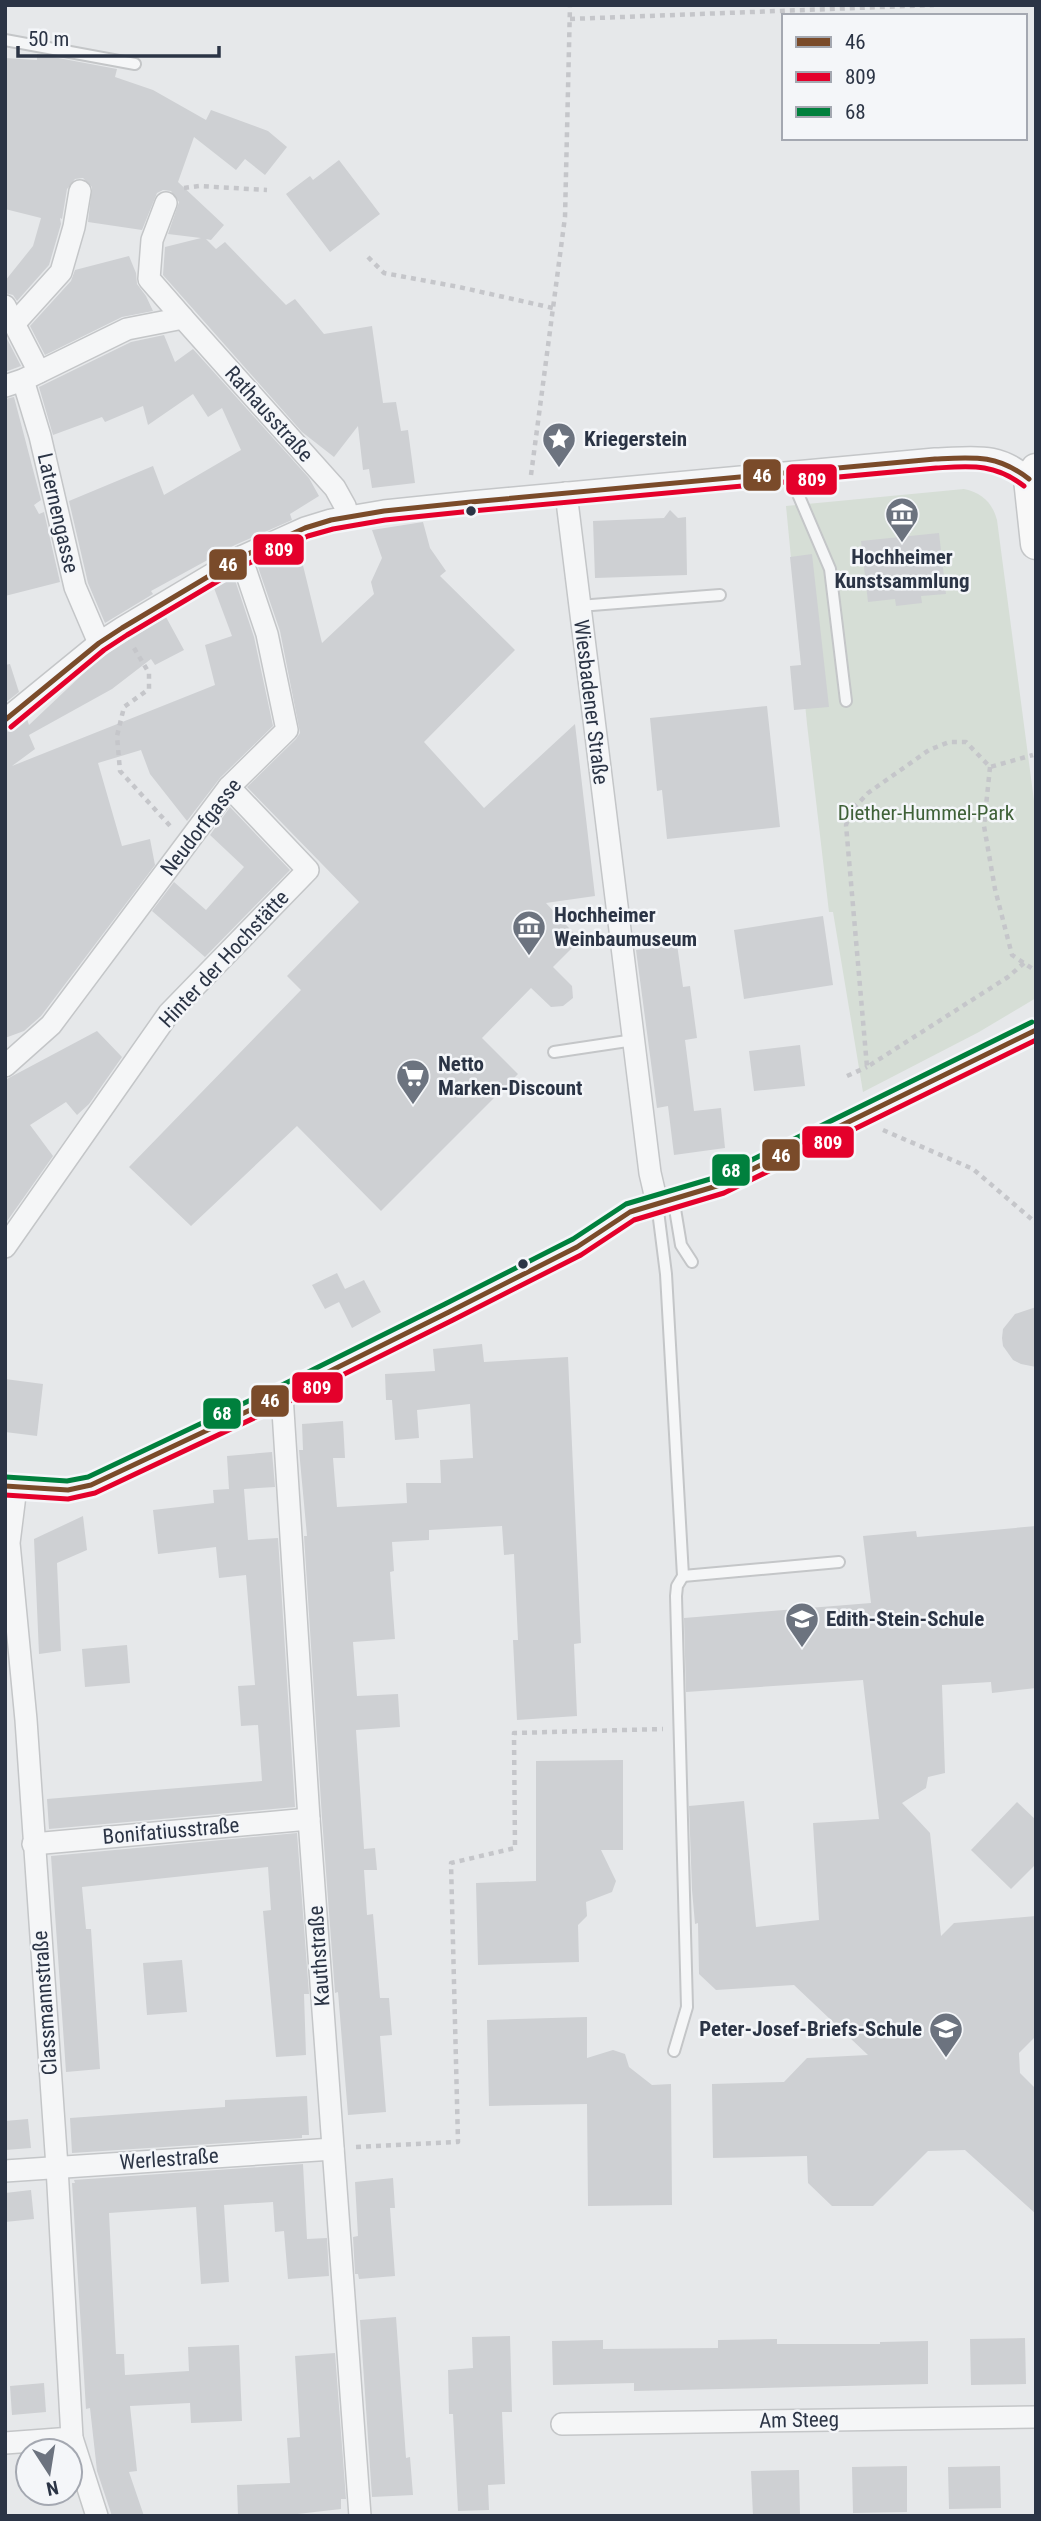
<svg xmlns="http://www.w3.org/2000/svg" width="1041" height="2521" font-family="'Roboto Condensed',sans-serif">
<style>
.green{fill:#d6ded6}
.building{fill:#ced0d3}
.lines{fill:none;stroke-linecap:round;stroke-linejoin:round}
.lane-casing{stroke:#c4c6c8;stroke-width:14}
.street-casing{stroke:#c4c6c8;stroke-width:24}
.secondary-casing{stroke:#c4c6c8;stroke-width:33}
.path{stroke:#c5c6ca;stroke-width:4.5;stroke-dasharray:5 5;stroke-linecap:butt}
.lane{stroke:#f5f6f7;stroke-width:10}
.street{stroke:#f5f6f7;stroke-width:21}
.secondary{stroke:#f8f8f8;stroke-width:30}
.bus-1-casing{stroke:#f4f6f9;stroke-width:10}
.bus-2-casing{stroke:#f4f6f9;stroke-width:10}
.bus-3-casing{stroke:#f4f6f9;stroke-width:10}
.bus-1{stroke:#7a4b2a;stroke-width:5}
.bus-2{stroke:#e4002b;stroke-width:5}
.bus-3{stroke:#00803d;stroke-width:5}
.bus-dot{fill:#2b3445;stroke:#f4f6f9;stroke-width:2.5}
.labels{text-anchor:middle;stroke-width:5;stroke-linejoin:round;paint-order:stroke}
.street-label{font-size:21px;fill:#2b3445;stroke:#f4f6f9}
.poi-label{font-size:21px;font-weight:bold;fill:#2b3445;stroke:#f4f6f9;text-anchor:start}
.park-label{font-size:21px;fill:#3f6138;stroke:#f4f6f9}
.line-badge{stroke:#f4f6f9;stroke-width:2.5}
.badge-label{font-size:19px;text-anchor:middle;font-weight:bold;fill:#fff}
</style>
<rect width="100%" height="100%" fill="#e6e8ea"/>
<path class="green" d="M964 489C982 493 992 502 997 520L1036 816V998L979 1032 863 1092 833 912H829L807 724 786 506Z"/>
<g class="building">
<polygon points="37,54 117,69 115,77 153,90 206,120 211,110 268,131 287,147 265,175 245,159 236,170 194,137 178,182 224,225 211,240 206,239 216,249 225,242 286,305 295,299 324,334 372,326 383,403 396,402 401,431 408,430 415,483 372,488 369,469 363,470 358,426 334,457 302,432 163,275 165,247 201,238 168,234 179,202 171,191 163,190 157,193 142,230 88,222 92,187 83,178 75,179 67,189 62,219 60,218 61,224 49,265 17,301 13,295 5,293 5,281 33,246 41,218 5,209 5,58 37,60"/>
<polygon points="339,160 380,214 330,252 286,194 310,176 313,180"/>
<polygon points="129,256 136,273 137,284 146,296 153,311 122,317 45,355 30,326 71,281 75,270"/>
<polygon points="5,335 21,366 5,372"/>
<polygon points="164,335 175,362 193,349 309,478 319,496 290,514 292,520 235,545 151,591 153,594 105,623 88,583 69,501 153,466 164,495 241,450 222,408 208,417 193,394 148,425 143,406 105,422 102,417 53,435 39,387 131,342"/>
<polygon points="14,397 41,500 34,505 39,514 44,512 60,582 5,596 5,399"/>
<polygon points="670,510 678,518 686,517 687,575 595,578 593,521 664,518"/>
<polygon points="423,522 430,548 446,571 440,576 515,650 424,742 484,808 575,724 595,896 546,903 580,940 553,967 572,986 573,998 563,1006 551,1007 531,988 482,1038 518,1074 381,1211 297,1126 191,1226 129,1167 301,990 287,976 359,902 247,787 296,739 300,733 280,631 257,564 298,545 322,643 374,594 371,582 382,558 372,530"/>
<polygon points="939,533 946,594 921,596 922,603 896,606 895,599 868,602 861,541"/>
<polygon points="812,554 829,707 794,710 790,666 801,665 790,557"/>
<polygon points="234,577 254,637 273,726 220,778 187,821 150,774 141,750 98,763 122,846 150,839 155,865 41,1016 24,1031 5,1038 5,733 13,730 27,719 29,725 86,671 112,650 166,617 184,650 155,665 151,659 112,689 29,735 35,749 12,766 215,685 205,645 232,636 214,588"/>
<polygon points="10,664 19,692 5,703 5,665"/>
<polygon points="767,706 780,827 667,839 662,790 657,791 650,718"/>
<polygon points="230,807 290,870 205,957 152,911 174,882 206,910 244,867 210,835"/>
<polygon points="823,916 833,985 744,999 734,930"/>
<polygon points="677,944 683,987 690,986 697,1038 685,1040 694,1111 721,1108 725,1148 674,1155 668,1106 657,1108 636,950"/>
<polygon points="97,1031 122,1057 89,1104 77,1115 66,1102 30,1125 53,1156 5,1224 5,1080"/>
<polygon points="800,1045 805,1086 754,1091 749,1051"/>
<polygon points="337,1273 345,1289 364,1280 381,1312 352,1328 339,1302 325,1309 312,1285"/>
<polygon points="1036,1307 1036,1367 1021,1364 1013,1360 1003,1346 1002,1338 1003,1329 1015,1314"/>
<polygon points="482,1344 484,1362 568,1357 581,1643 574,1644 577,1716 517,1720 513,1640 518,1640 514,1554 504,1555 502,1526 429,1530 429,1540 392,1542 394,1571 390,1572 395,1639 353,1642 357,1696 398,1694 400,1727 356,1730 364,1849 375,1848 377,1870 364,1870 367,1915 373,1914 380,1998 389,1998 392,2035 380,2036 386,2112 348,2115 338,1992 335,1993 322,1818 304,1536 307,1536 299,1450 303,1450 302,1424 343,1421 345,1458 333,1458 337,1507 407,1503 406,1483 441,1483 440,1460 473,1458 470,1404 417,1410 419,1438 395,1440 392,1400 386,1400 385,1374 435,1371 433,1349"/>
<polygon points="5,1379 43,1384 37,1436 5,1432"/>
<polygon points="272,1452 275,1487 244,1489 248,1540 278,1538 295,1807 49,1829 47,1799 262,1781 258,1725 241,1726 238,1686 255,1685 246,1575 219,1578 216,1547 158,1554 153,1510 214,1503 213,1490 229,1489 227,1456"/>
<polygon points="83,1516 87,1550 57,1563 61,1651 39,1654 34,1539"/>
<polygon points="1036,1526 1036,1688 992,1693 991,1682 942,1685 945,1773 928,1777 926,1788 902,1803 930,1833 941,1936 954,1923 1036,1916 1036,2036 1019,2053 1020,2073 1036,2089 1036,2214 965,2150 928,2151 873,2206 832,2206 808,2183 807,2156 713,2158 712,2084 784,2082 807,2058 868,2055 794,1985 716,1990 699,1974 698,1923 695,1924 692,1890 689,1806 744,1801 756,1927 819,1920 813,1823 879,1819 863,1680 686,1692 684,1618 871,1603 863,1536 916,1531 917,1537"/>
<polygon points="127,1645 130,1683 85,1687 82,1649"/>
<polygon points="623,1760 623,1850 601,1850 616,1881 612,1892 586,1902 587,1916 578,1925 579,1962 478,1965 476,1883 536,1881 536,1761"/>
<polygon points="1017,1802 1036,1820 1036,1864 1011,1889 971,1850"/>
<polygon points="297,1833 309,1994 304,1994 306,2055 276,2057 263,1911 271,1910 268,1867 82,1887 86,1929 91,1929 100,2069 66,2072 51,1856"/>
<polygon points="182,1960 187,2012 147,2015 143,1963"/>
<polygon points="587,2017 587,2058 613,2050 625,2054 629,2067 652,2085 671,2084 672,2205 588,2206 587,2104 489,2106 487,2020"/>
<polygon points="307,2096 309,2135 302,2135 302,2138 72,2153 70,2118 225,2107 225,2100"/>
<polygon points="28,2119 31,2148 5,2150 5,2121"/>
<polygon points="303,2164 307,2239 327,2238 329,2276 288,2279 284,2231 275,2232 273,2202 224,2205 229,2282 201,2284 196,2207 109,2213 116,2354 124,2354 125,2375 189,2371 188,2347 239,2345 242,2421 191,2423 190,2403 130,2406 137,2471 129,2472 144,2516 112,2516 97,2471 90,2408 86,2409 72,2183 75,2183 74,2180"/>
<polygon points="393,2178 395,2208 390,2208 395,2276 359,2279 358,2274 355,2274 353,2237 358,2236 355,2182"/>
<polygon points="31,2190 34,2219 5,2222 5,2193"/>
<polygon points="396,2317 406,2458 410,2457 413,2495 372,2497 360,2320"/>
<polygon points="510,2336 512,2412 502,2412 505,2484 488,2485 489,2510 458,2511 453,2414 449,2414 448,2370 473,2368 472,2337"/>
<polygon points="1025,2338 1026,2384 971,2385 970,2339"/>
<polygon points="777,2339 777,2344 880,2344 880,2342 928,2341 928,2384 634,2391 634,2383 553,2385 552,2341 603,2340 603,2349 718,2348 718,2340"/>
<polygon points="335,2353 346,2499 341,2499 341,2509 280,2516 238,2516 237,2485 290,2483 287,2438 300,2437 295,2356"/>
<polygon points="44,2383 46,2412 12,2415 10,2386"/>
<polygon points="907,2466 907,2512 853,2513 852,2467"/>
<polygon points="1000,2466 1001,2508 949,2509 948,2467"/>
<polygon points="799,2470 800,2516 753,2516 751,2471"/>
</g>
<g class="lines">
<g class="lane-casing">
<g id="lane">
<polyline points="5,40 135,64"/>
<polyline points="789,473 830,569 846,701"/>
<polyline points="579,606 720,595"/>
<polyline points="554,1052 634,1040"/>
<polyline points="673,1197 681,1245 692,1262"/>
<polyline points="657,1203 666,1274 683,1576 677,1586 676,1596 687,2007 674,2051"/>
<polyline points="683,1576 839,1562"/>
</g>
</g>
<g class="street-casing">
<g id="street">
<polyline points="166,203 152,240 149,279 183,318"/>
<polyline points="5,306 39,372"/>
<polyline points="14,324 61,272 74,227 80,191"/>
<polyline points="23,380 40,436 75,587 99,643"/>
<polyline points="5,386 23,380 127,329 183,318 335,488 345,506 348,516"/>
<polyline points="566,493 650,1173 657,1203"/>
<path d="M5 720 99 643 122 628 241 557 305 528 331 520 384 511 471 502 935 459C974 458 998 451 1029 479"/>
<polyline points="5,1066 51,1025 229,787 287,730 267,634 241,557"/>
<polyline points="5,1247 169,1013 308,870 229,787"/>
<polyline points="282,1395 309,1819 360,2516"/>
<polyline points="5,1486 68,1490 91,1485 282,1395 449,1312 577,1247 630,1212 720,1185 1036,1030"/>
<polyline points="16,1487 9,1543 26,1720 57,2167 72,2438 97,2516"/>
<polyline points="33,1844 309,1819"/>
<polyline points="5,2171 333,2149"/>
<polyline points="562,2424 1036,2417"/>
<polyline points="5,2443 72,2438"/>
</g>
</g>
<g class="secondary-casing">
<polyline id="secondary" points="1036,469 1029,479 1036,544"/>
</g>
<g class="path">
<polyline points="570,19 934,5"/>
<polyline points="184,188 199,186 267,190"/>
<polyline points="368,257 384,273 459,287 553,308"/>
<polyline points="531,475 565,217 570,5"/>
<polyline points="134,648 149,673 149,689 124,707 117,736 120,771 172,828"/>
<polyline points="990,767 984,826 995,889 1012,955 1036,971"/>
<polyline points="1024,963 1008,977 867,1067 846,825 852,810 868,793 929,750 949,742 966,742 990,767 1033,755"/>
<polyline points="847,1076 867,1067"/>
<polyline points="883,1130 973,1169 1036,1223"/>
<polyline points="356,2147 458,2142 451,1863 515,1848 514,1733 663,1729"/>
</g>
<use href="#lane" class="lane"/>
<use href="#street" class="street"/>
<use href="#secondary" class="secondary"/>
<g class="bus-1-casing">
<g id="bus-1">
<path d="M5 720 99 643 122 628 241 557 305 528 331 520 384 511 471 502 935 459C973 457 997 454 1029 479"/>
<polyline points="5,1486 68,1490 91,1485 282,1395 449,1312 577,1247 630,1212 720,1185 1036,1030"/>
</g>
</g>
<g class="bus-2-casing">
<g id="bus-2">
<path d="M11 727 104 650 127 635 245 565 308 536 333 529 385 520 472 511 936 468C971 466 994 463 1024 486"/>
<polyline points="5,1495 68,1499 95,1493 286,1403 453,1320 581,1255 634,1220 724,1193 1036,1040"/>
</g>
</g>
<g class="bus-3-casing">
<polyline id="bus-3" points="6,1477 67,1481 88,1477 278,1387 445,1304 573,1239 626,1204 717,1177 1032,1022"/>
</g>
<use href="#bus-1" class="bus-1"/>
<use href="#bus-2" class="bus-2"/>
<use href="#bus-3" class="bus-3"/>
</g>
<defs>
<g id="sight-pin" transform="scale(1.75)"><path d="M0 17L-7.5 6A9.5 9.5 0 1 1 7.5 6Z" fill="#6c737f" stroke="#f4f6f9"/><path d="M0-6L1.8-2.2L6-1.7L2.9 1.2L3.7 5.4L0 3.3L-3.7 5.4L-2.9 1.2L-6-1.7L-1.8-2.2Z" fill="#fff"/></g>
<g id="museum-pin" transform="scale(1.75)"><path d="M0 17L-7.5 6A9.5 9.5 0 1 1 7.5 6Z" fill="#6c737f" stroke="#f4f6f9"/><path d="M0-6L6-3V-2H-6V-3ZM-5-1h2V3h-2ZM-1-1h2V3h-2ZM3-1h2V3H3ZM-6 4H6V6H-6Z" fill="#fff"/></g>
<g id="supermarket-pin" transform="scale(1.75)"><path d="M0 17L-7.5 6A9.5 9.5 0 1 1 7.5 6Z" fill="#6c737f" stroke="#f4f6f9"/><path d="M-6-5.5h2.5l.6 2H6L4.5 2H-2.5L-4.4-4H-6ZM-1.5 3.2a1.3 1.3 0 1 0 .1 0ZM3 3.2a1.3 1.3 0 1 0 .1 0Z" fill="#fff"/></g>
<g id="school-pin" transform="scale(1.75)"><path d="M0 17L-7.5 6A9.5 9.5 0 1 1 7.5 6Z" fill="#6c737f" stroke="#f4f6f9"/><path d="M0-5L7-2L0 1L-7-2ZM-4 1L0 2.5L4 1V4Q0 6-4 4Z" fill="#fff"/></g>
</defs>
<g fill-rule="evenodd">
<use href="#sight-pin" x="559" y="439"/>
<use href="#museum-pin" x="902" y="514"/>
<use href="#museum-pin" x="529" y="927"/>
<use href="#supermarket-pin" x="413" y="1076"/>
<use href="#school-pin" x="802" y="1619"/>
<use href="#school-pin" x="946" y="2029"/>
</g>
<g class="bus-dot">
<circle cx="471" cy="511" r="6"/>
<circle cx="523" cy="1264" r="6"/>
</g>
<g class="labels">
<g class="street-label">
<text transform="translate(269 414) rotate(48)" y="7">Rathausstraße</text>
<text transform="translate(58 513) rotate(77)" y="7">Laternengasse</text>
<text transform="translate(591 702) rotate(83)" y="7">Wiesbadener Straße</text>
<text transform="translate(201 827) rotate(-52)" y="7">Neudorfgasse</text>
<text transform="translate(224 959) rotate(-47)" y="7">Hinter der Hochstätte</text>
<text transform="translate(171 1831) rotate(-5)" y="7">Bonifatiusstraße</text>
<text transform="translate(319 1956) rotate(-94)" y="7">Kauthstraße</text>
<text transform="translate(45 2003) rotate(-94)" y="7">Classmannstraße</text>
<text transform="translate(169 2159) rotate(-4)" y="7">Werlestraße</text>
<text transform="translate(799 2420) rotate(-1)" y="7">Am Steeg</text>
</g>
<g class="poi-label">
<text x="584" y="446">Kriegerstein</text>
<text x="902" y="564" text-anchor="middle">Hochheimer<tspan x="902" dy="24">Kunstsammlung</tspan></text>
<text x="554" y="922">Hochheimer<tspan x="554" dy="24">Weinbaumuseum</tspan></text>
<text x="438" y="1071">Netto<tspan x="438" dy="24">Marken-Discount</tspan></text>
<text x="826" y="1626">Edith-Stein-Schule</text>
<text x="922" y="2036" text-anchor="end">Peter-Josef-Briefs-Schule</text>
</g>
<g class="park-label">
<text x="926" y="820">Diether-Hummel-Park</text>
</g>
</g>
<g class="line-badge">
<rect x="742" y="458" width="40" height="34" rx="7" fill="#7a4b2a"/>
<rect x="785" y="463" width="53" height="33" rx="7" fill="#e4002b"/>
<rect x="252" y="533" width="53" height="33" rx="7" fill="#e4002b"/>
<rect x="208" y="548" width="40" height="33" rx="7" fill="#7a4b2a"/>
<rect x="801" y="1125" width="54" height="34" rx="7" fill="#e4002b"/>
<rect x="761" y="1138" width="40" height="34" rx="7" fill="#7a4b2a"/>
<rect x="711" y="1153" width="40" height="34" rx="7" fill="#00803d"/>
<rect x="291" y="1371" width="53" height="33" rx="7" fill="#e4002b"/>
<rect x="250" y="1384" width="40" height="34" rx="7" fill="#7a4b2a"/>
<rect x="202" y="1397" width="40" height="33" rx="7" fill="#00803d"/>
</g>
<g class="badge-label">
<text x="762" y="482">46</text>
<text x="812" y="486">809</text>
<text x="279" y="556">809</text>
<text x="228" y="571">46</text>
<text x="828" y="1149">809</text>
<text x="781" y="1162">46</text>
<text x="731" y="1177">68</text>
<text x="317" y="1394">809</text>
<text x="270" y="1407">46</text>
<text x="222" y="1420">68</text>
</g>
<rect width="1041" height="2521" fill="none" stroke="#2b3445" stroke-width="14"/>
<rect x="782" y="14" width="245" height="126" fill="#f4f6f9" stroke="#a4a8b1" stroke-width="2"/>
<rect x="796" y="37" width="35" height="10" fill="#7a4b2a" stroke="#a4a8b1" stroke-width="2"/>
<text x="845" y="49" font-size="21" fill="#2b3445">46</text>
<rect x="796" y="72" width="35" height="10" fill="#e4002b" stroke="#a4a8b1" stroke-width="2"/>
<text x="845" y="84" font-size="21" fill="#2b3445">809</text>
<rect x="796" y="107" width="35" height="10" fill="#00803d" stroke="#a4a8b1" stroke-width="2"/>
<text x="845" y="119" font-size="21" fill="#2b3445">68</text>
<g transform="translate(49 2472) rotate(168)"><circle r="33" fill="#f4f6f9" stroke="#a4a8b1" stroke-width="2"/>
<path d="M0-5L12 26L0 18L-12 26Z" fill="#6c737f"/>
<text y="-10" font-size="19" font-weight="bold" text-anchor="middle" fill="#2b3445">N</text>
</g>
<path d="M18 46v10h201v-10" fill="none" stroke="#2b3445" stroke-width="3.5"/>
<text x="28" y="46" font-size="21" fill="#2b3445" stroke="#f4f6f9" stroke-width="5" paint-order="stroke">50 m</text>
</svg>
